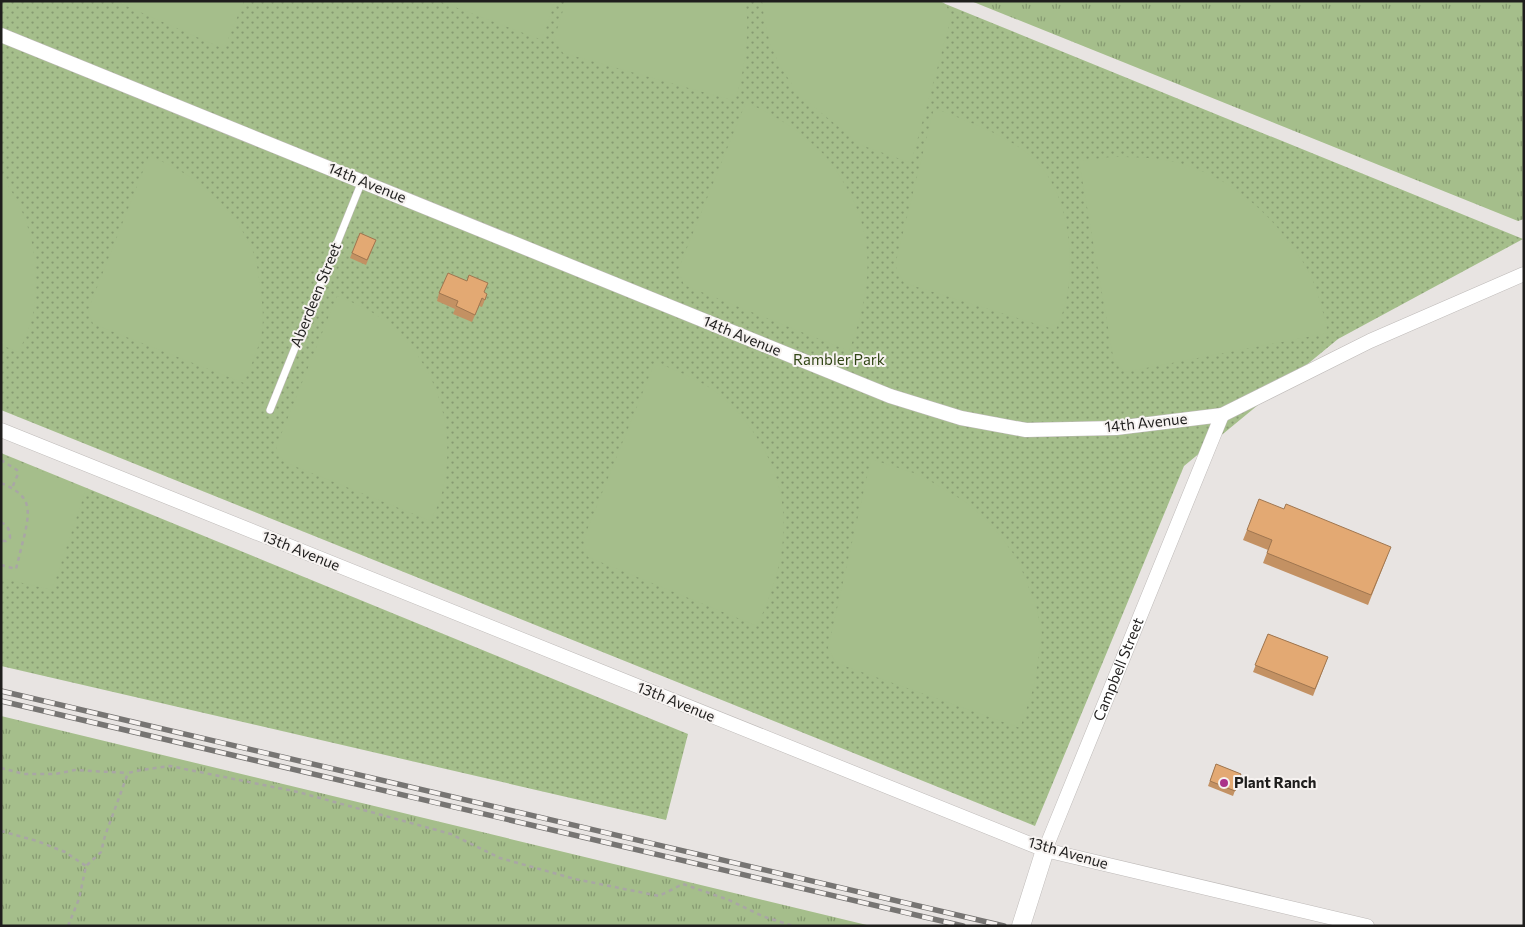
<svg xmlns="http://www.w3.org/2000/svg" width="1525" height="927" font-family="Commissioner,sans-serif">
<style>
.grass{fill:url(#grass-tufts)}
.park{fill:url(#park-dots)}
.pitch{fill:#a5be8b}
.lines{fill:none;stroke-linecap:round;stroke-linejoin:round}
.service-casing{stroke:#bebab8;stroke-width:8}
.minor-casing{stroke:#bebab8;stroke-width:15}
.tertiary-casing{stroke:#bebab8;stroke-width:19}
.path{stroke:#a9a6a5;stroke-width:2.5;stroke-dasharray:4 4;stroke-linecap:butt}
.service{stroke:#fff;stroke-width:7}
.minor{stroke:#fff;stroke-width:14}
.tertiary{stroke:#fff;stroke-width:18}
.rail-casing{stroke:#777573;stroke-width:5.5}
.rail{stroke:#f6f2f0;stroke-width:4;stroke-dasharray:11;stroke-linecap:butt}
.wall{fill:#c39163}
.building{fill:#e3a973;stroke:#9f7650}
.poi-dot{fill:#ab3389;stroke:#f6f2f0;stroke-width:2}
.labels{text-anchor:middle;stroke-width:4;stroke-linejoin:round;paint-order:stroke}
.street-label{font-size:15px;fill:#1f1e1d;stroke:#f6f2f0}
.park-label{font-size:15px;fill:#314615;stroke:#f6f2f0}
.poi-label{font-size:15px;font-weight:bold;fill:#1f1e1d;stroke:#f6f2f0;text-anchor:start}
</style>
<defs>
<pattern id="grass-tufts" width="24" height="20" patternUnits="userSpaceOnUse" patternTransform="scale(1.25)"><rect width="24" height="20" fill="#a5be8b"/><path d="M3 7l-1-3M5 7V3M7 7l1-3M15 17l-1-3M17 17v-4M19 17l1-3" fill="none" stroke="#869a71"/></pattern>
<pattern id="park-dots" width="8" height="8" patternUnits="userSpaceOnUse" patternTransform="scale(1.25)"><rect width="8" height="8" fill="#a5be8b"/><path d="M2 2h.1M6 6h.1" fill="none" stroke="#869a71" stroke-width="1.8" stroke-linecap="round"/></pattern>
</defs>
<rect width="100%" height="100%" fill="#e8e4e2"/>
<g class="grass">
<polygon points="971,1 1524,1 1524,219 1518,221"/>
<polygon points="1,716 871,926 1,926"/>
</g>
<g class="park">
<polygon points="1,1 938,1 1523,239 1338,339 1184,466 1035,826 1,410"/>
<polygon points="1,453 688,734 666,820 1,666"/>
</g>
<g class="pitch">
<polygon points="115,1 244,1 224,49"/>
<polygon points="439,1 555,1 542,40"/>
<path d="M566 1H745C751 29 744 74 735 101L563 53 554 39Z"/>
<polygon points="762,1 939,1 944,3 952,15 911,163 861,145 799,95 780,66 771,46 765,24"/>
<path d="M746 102C771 114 796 127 816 147 828 157 836 170 844 183 878 239 871 292 849 351L684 285 678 270Z"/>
<path d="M934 108C966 121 1000 132 1027 153 1068 184 1076 254 1066 301 1064 311 1059 321 1056 330L904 283 895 265Z"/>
<path d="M149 156C195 174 231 203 252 249 258 263 259 279 261 294 263 308 264 323 261 336 257 353 250 368 244 383L93 324 88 310Z"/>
<path d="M1111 157C1129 157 1147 157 1165 160 1215 169 1257 200 1287 239 1297 253 1307 266 1313 281 1320 298 1324 316 1328 333L1125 372 1114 362 1079 161Z"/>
<path d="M1 176C30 213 41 261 34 308 32 323 25 338 19 352L1 345Z"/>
<path d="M337 296C354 303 372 310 387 323 437 363 457 428 443 489 441 500 435 511 431 521L284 462 276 447Z"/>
<path d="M655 362C672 369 691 376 707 386 728 399 746 419 759 441 797 503 787 562 757 626L588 557 583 540Z"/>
<polygon points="1,455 86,489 52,590 1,578"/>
<polygon points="871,459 920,475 964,501 985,518 1001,537 1018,560 1037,609 1042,635 1034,686 1020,728 836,663 828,648"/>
</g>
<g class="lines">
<g class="service-casing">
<polyline id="service" points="270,410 362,181"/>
</g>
<g class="minor-casing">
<g id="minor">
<polyline points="1,35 890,396 961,418 1026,430 1116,428 1222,415 1370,341 1524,274"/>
<polyline points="1,430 1045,850 1367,926"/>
<path id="s1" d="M1045 850 1222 415"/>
</g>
</g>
<g class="tertiary-casing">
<polyline id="tertiary" points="1021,926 1045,850"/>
</g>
<g class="path">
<polyline points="1,460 17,470 18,474 12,488"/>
<path d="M1 483C29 495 31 505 25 533 22 545 19 557 16 569L1 565"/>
<path d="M1 522C8 526 10 530 10 538L6 541H1"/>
<polyline points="1,768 24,774 55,774 75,770 128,773"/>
<polyline points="1,831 37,841 65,852 86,866"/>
<polyline points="68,926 79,899 86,866 101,852 105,836 128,773 141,770 170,766 298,792 451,834 500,858 575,879 659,896 683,884 729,900 762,916 793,926"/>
</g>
<use href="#service" class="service"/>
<use href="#minor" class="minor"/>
<use href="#tertiary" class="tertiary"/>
<g class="rail-casing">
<g id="rail">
<polyline points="1,691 1004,926"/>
<polyline points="1,701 963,926"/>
</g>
</g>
<use href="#rail" class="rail"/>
</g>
<g class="wall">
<polygon points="360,233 376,240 366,265 350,258"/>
<polygon points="439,293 487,294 482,307 479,306 472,322 453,314 455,309 437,301"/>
<polygon points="1247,530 1387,557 1368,605 1263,563 1268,550 1243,540"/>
<polygon points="1268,634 1328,657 1313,696 1253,672"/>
<polygon points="1216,764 1241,774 1233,796 1208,786"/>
</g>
<g class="building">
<polygon points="360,233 376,240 367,260 352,253"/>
<polygon points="448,273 467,281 469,275 488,283 484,292 487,294 485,300 482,298 475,315 456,306 458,301 439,293"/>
<polygon points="1259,499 1284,509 1286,504 1391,547 1371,595 1267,553 1272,540 1247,530"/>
<polygon points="1268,634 1328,657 1315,689 1255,665"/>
<polygon points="1216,764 1241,774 1235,791 1210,781"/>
</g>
<circle class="poi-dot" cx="1224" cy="783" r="5"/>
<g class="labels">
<g class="street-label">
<text transform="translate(367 183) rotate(22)" y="5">14th Avenue</text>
<text transform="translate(316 295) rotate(-68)" y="5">Aberdeen Street</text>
<text transform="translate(742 336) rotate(22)" y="5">14th Avenue</text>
<text transform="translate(1146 423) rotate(-6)" y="5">14th Avenue</text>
<text transform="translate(301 551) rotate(22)" y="5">13th Avenue</text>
<text dy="5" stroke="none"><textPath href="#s1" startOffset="195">Campbell Street</textPath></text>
<text transform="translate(676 702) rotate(22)" y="5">13th Avenue</text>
<text transform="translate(1068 853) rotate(16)" y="5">13th Avenue</text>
</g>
<g class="park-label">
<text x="839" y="365">Rambler Park</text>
</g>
<g class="poi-label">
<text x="1234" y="788">Plant Ranch</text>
</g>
</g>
<rect width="1525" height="927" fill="none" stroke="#1f1e1d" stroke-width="5"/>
</svg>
